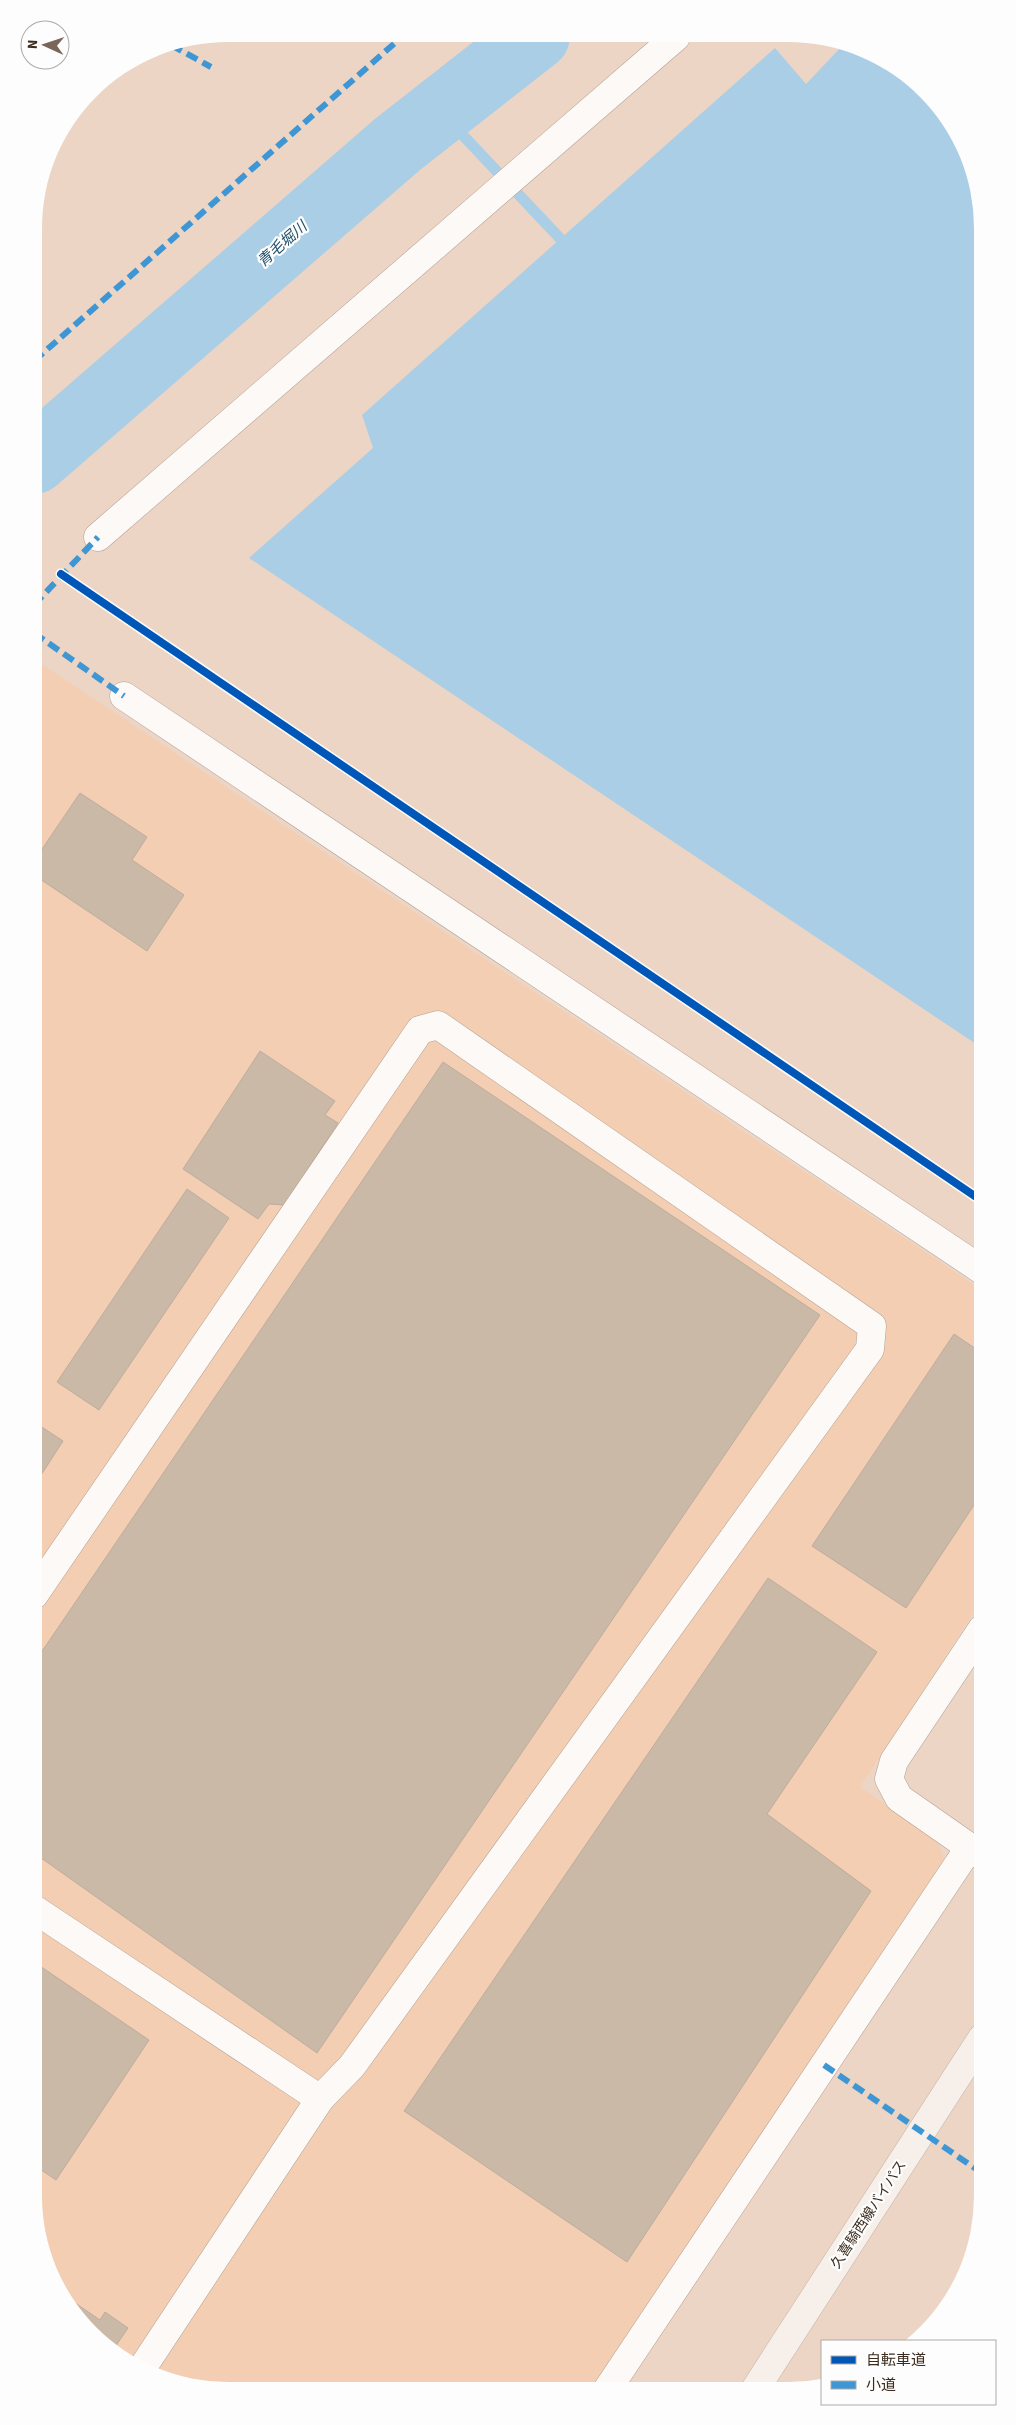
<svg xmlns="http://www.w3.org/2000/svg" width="1016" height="2425" font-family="'Source Sans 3','Noto Sans JP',sans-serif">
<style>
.built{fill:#f3ceb2}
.water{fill:#a9cee6}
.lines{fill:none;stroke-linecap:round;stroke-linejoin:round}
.stream{stroke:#a9cee6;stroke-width:11}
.river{stroke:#a9cee6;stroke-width:68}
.building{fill:#cab9a6;stroke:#bcad9e}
.minor-casing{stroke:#b3a194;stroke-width:29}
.major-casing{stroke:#c4b3a6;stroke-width:29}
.minor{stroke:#fcf9f6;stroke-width:28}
.major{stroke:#f6efea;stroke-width:28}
.quiet{stroke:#3e96d5;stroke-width:6;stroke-dasharray:12 6;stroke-linecap:butt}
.cycleway-casing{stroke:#fdfdfd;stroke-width:11}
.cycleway{stroke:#0057b8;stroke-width:8}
.labels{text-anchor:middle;stroke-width:4.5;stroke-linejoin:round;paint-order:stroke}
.street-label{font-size:14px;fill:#3b2b1e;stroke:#fdfdfd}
.water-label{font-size:15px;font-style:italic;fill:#20506c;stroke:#fdfdfd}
</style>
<rect width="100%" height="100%" fill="#ecd5c4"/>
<polygon class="built" points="34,659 982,1290 982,1600 860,1787 938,1841 944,1859 591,2390 191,2388 142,2371 91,2334 60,2294 40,2246 34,2196"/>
<polygon class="water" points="844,44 874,54 925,91 956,131 976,179 982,229 982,1048 249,558 373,448 362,415 775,48 806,84"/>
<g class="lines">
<polyline class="stream" points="440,111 571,250"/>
<polyline class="river" points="34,460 398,144 536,36"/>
</g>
<g class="building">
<polygon points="80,793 147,837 132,860 184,895 147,951 34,875 34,861"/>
<polygon points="260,1051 335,1101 325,1115 338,1123 284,1205 269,1204 258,1219 183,1169"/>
<polygon points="443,1062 820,1315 317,2053 34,1853 34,1663"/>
<polygon points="187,1189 229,1218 99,1410 57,1382"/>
<polygon points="954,1334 982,1353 982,1493 906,1608 812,1546"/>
<polygon points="34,1422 63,1441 34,1486"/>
<polygon points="768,1578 877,1652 767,1814 871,1891 627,2262 404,2111"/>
<polygon points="34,1962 149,2040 56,2180 34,2165"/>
<polygon points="59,2292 100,2320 105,2312 128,2328 113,2350 91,2334"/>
</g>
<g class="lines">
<g class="minor-casing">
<g id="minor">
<polyline points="98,537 676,37"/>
<polyline points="124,696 982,1270"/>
<polyline points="34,1595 420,1030 438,1025 872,1326 870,1349 352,2066 320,2099 141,2370"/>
<polyline points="982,1856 899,1798 889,1779 894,1761 982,1629"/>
<polyline points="34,1909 320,2099"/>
<polyline points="607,2390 969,1848"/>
</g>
</g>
<g class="major-casing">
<polyline id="major" points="754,2391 982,2038"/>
</g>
<use href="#minor" class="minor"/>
<use href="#major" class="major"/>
<g class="quiet">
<polyline points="171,45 211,67"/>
<polyline points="34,361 404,35"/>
<polyline points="34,605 98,537"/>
<polyline points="34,633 124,696"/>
<polyline points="824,2065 982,2173"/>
</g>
<g class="cycleway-casing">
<polyline id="cycleway" points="61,574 982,1201"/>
</g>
<use href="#cycleway" class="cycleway"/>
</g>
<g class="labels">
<g class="street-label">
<text transform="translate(868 2214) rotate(-57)" y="5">久喜騎西線バイパス</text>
</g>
<g class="water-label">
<text transform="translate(282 244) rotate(-41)" y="5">青毛堀川</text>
</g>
</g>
<path d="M0 0H1016V2425H0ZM228 42H788A186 186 0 0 1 974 228V2196A186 186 0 0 1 788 2382H228A186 186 0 0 1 42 2196V228A186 186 0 0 1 228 42Z" fill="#fdfdfd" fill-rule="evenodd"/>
<rect x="821" y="2340" width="175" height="65" fill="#fdfdfd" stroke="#afa9a4"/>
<rect x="831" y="2356" width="25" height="8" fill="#0057b8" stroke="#afa9a4"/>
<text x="866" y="2365" font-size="15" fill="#3b2b1e">自転車道</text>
<rect x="831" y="2381" width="25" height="8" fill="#3e96d5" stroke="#afa9a4"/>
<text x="866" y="2390" font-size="15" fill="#3b2b1e">小道</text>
<g transform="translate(45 45) rotate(273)"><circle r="24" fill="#fdfdfd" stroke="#afa9a4"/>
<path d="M0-4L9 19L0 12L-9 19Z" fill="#796658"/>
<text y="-8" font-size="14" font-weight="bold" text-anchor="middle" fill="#3b2b1e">N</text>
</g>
</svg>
